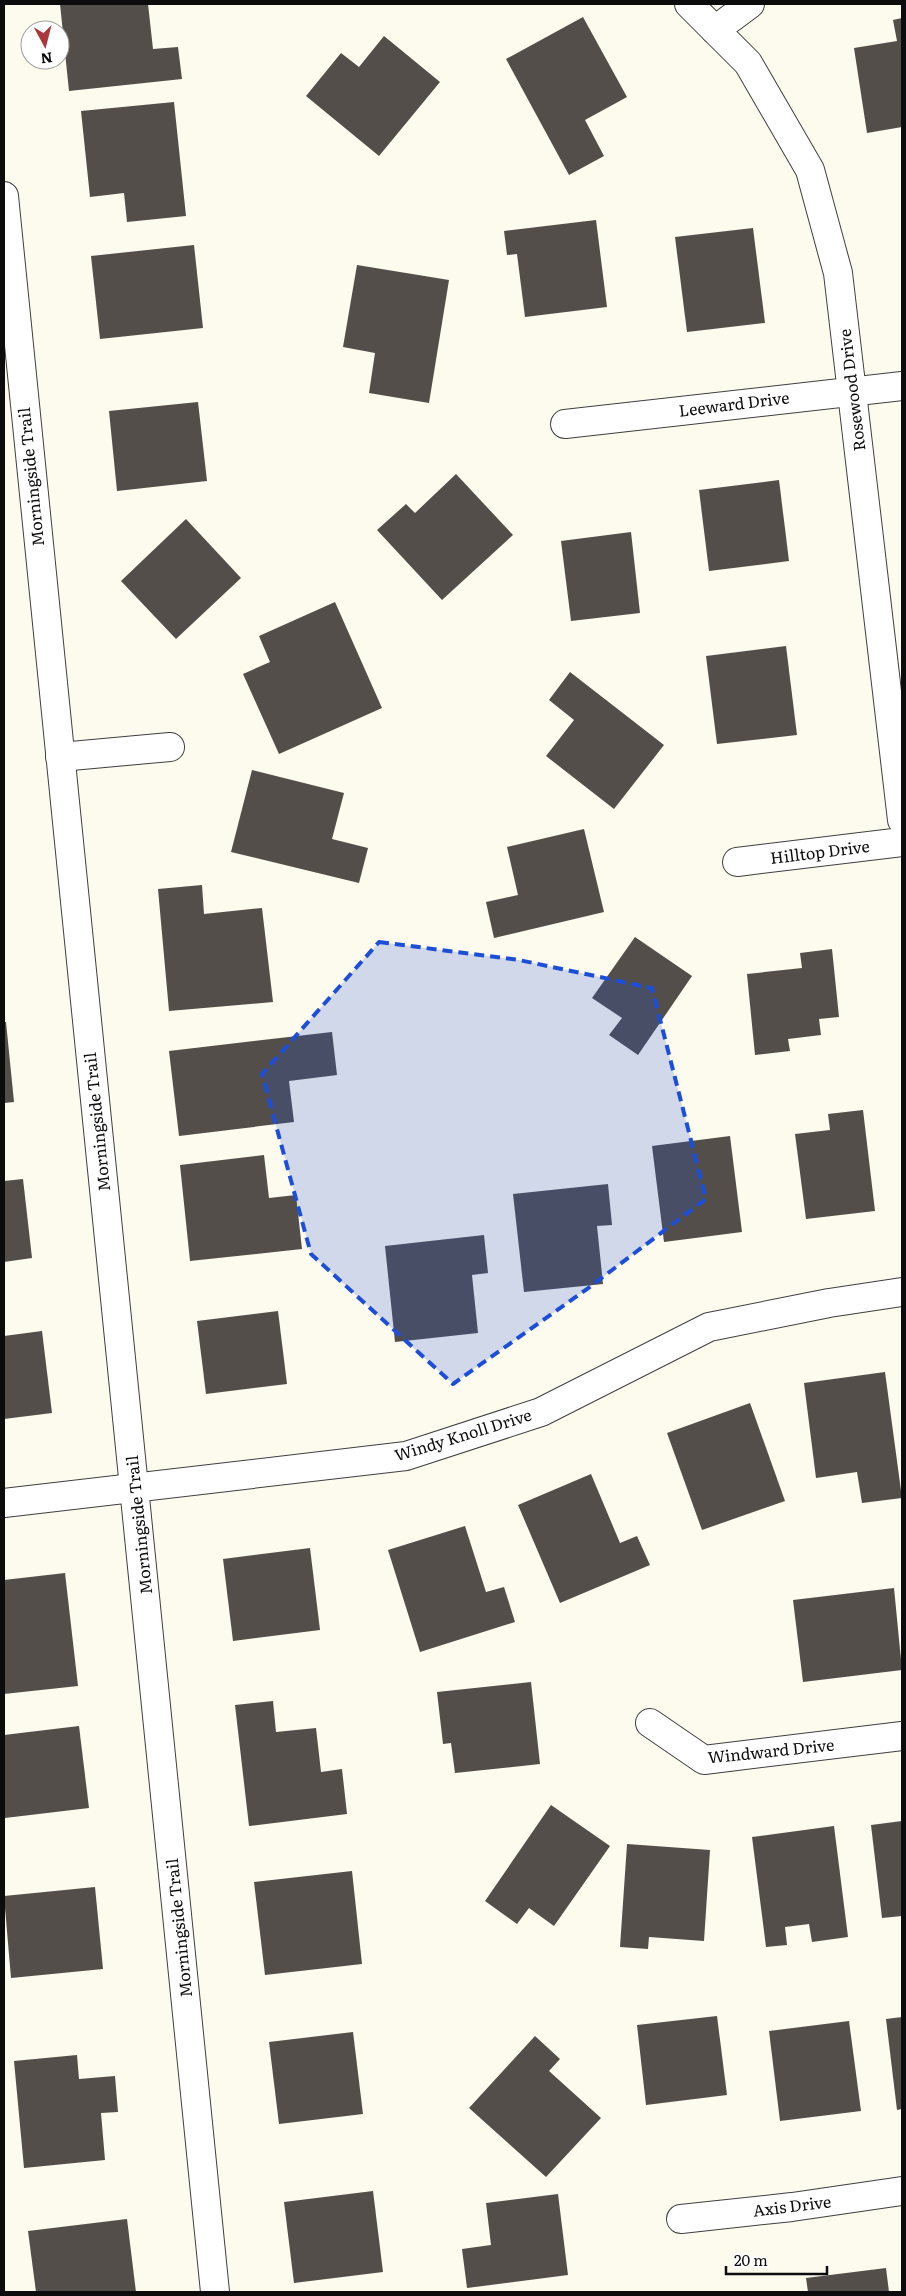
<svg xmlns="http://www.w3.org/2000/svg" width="906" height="2296" font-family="Literata,serif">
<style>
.building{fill:#534e4a}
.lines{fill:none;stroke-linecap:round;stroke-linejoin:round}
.minor-casing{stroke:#3f3f3f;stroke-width:30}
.minor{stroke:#fff;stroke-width:28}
.marked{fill:#1d4ed8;fill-opacity:0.2;stroke:#1d4ed8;stroke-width:4;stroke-dasharray:10 6;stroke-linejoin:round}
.labels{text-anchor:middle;stroke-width:5;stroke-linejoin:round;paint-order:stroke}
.street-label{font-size:16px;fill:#0c0c0c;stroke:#fff}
</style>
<rect width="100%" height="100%" fill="#fdfaee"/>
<g class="building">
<polygon points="60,4 148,4 153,49 178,47 182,79 69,91"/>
<polygon points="583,17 627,97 585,120 604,156 569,175 506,59"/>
<polygon points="902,18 902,127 867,133 854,48 897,41 893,20"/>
<polygon points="384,36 440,82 379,156 306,96 341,53 359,67"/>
<polygon points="174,102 186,216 127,222 124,193 90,197 81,111"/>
<polygon points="596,220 607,307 525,317 517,254 507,255 504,231"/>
<polygon points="753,228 765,323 687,332 675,237"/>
<polygon points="194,245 203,328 100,339 91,256"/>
<polygon points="357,265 449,280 429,403 369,393 375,353 343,347"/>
<polygon points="198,402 207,481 117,491 109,411"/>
<polygon points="456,474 513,535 442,600 377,530 406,504 415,513"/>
<polygon points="779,480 789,561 709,571 699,490"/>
<polygon points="186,519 241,578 176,639 121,581"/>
<polygon points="631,532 640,613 571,621 561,541"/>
<polygon points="335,602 382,708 279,754 243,674 270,662 259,636"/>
<polygon points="786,646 797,735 717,744 706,656"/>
<polygon points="570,672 664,745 614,809 546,756 574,720 549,700"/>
<polygon points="252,770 344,793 332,839 368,848 359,883 231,852"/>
<polygon points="584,829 604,912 494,938 486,902 518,895 507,847"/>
<polygon points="202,885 204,914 262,908 273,1002 169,1011 158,889"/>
<polygon points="635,937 692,976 638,1055 609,1035 622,1018 592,998"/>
<polygon points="832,949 839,1017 819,1019 821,1035 788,1039 790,1051 755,1055 747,974 802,968 800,953"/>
<polygon points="4,1022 6,1022 14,1102 4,1103"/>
<polygon points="332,1032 337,1075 289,1081 294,1122 179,1136 169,1051"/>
<polygon points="863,1110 875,1211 806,1219 795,1134 830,1130 828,1114"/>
<polygon points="730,1136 742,1232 664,1242 652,1146"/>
<polygon points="264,1155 269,1198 296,1195 302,1249 190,1261 180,1165"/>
<polygon points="23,1179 32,1258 4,1262 4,1181"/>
<polygon points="608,1184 612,1225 597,1226 603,1284 524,1292 513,1194"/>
<polygon points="484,1235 488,1273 472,1275 478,1333 395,1342 385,1246"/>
<polygon points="278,1311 287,1384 206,1394 197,1321"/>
<polygon points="42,1331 52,1413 4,1419 4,1336"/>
<polygon points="885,1372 902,1498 862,1503 857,1472 816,1478 804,1383"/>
<polygon points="750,1403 785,1501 702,1530 667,1433"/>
<polygon points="591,1474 620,1543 637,1536 650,1565 560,1603 518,1505"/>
<polygon points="465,1526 486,1592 504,1587 515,1622 420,1652 388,1550"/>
<polygon points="310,1548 320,1630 233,1641 223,1559"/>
<polygon points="65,1573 78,1686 4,1694 4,1580"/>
<polygon points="894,1588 902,1670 803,1682 793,1600"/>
<polygon points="531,1682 540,1764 455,1773 451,1743 443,1744 437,1692"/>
<polygon points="273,1701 276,1732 316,1728 321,1772 342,1769 347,1814 249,1826 235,1705"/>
<polygon points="79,1726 89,1808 5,1818 4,1735"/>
<polygon points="551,1805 610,1846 554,1926 529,1908 517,1924 485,1901"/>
<polygon points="902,1821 902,1916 882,1918 871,1825"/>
<polygon points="834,1826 848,1937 812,1942 809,1924 785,1927 787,1945 766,1947 752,1837"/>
<polygon points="627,1844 710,1850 704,1941 649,1937 648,1949 620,1947"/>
<polygon points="352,1871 362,1964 265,1975 254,1882"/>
<polygon points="95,1887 103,1969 11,1978 4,1896"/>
<polygon points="717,2016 727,2095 646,2105 637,2025"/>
<polygon points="902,2017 902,2109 897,2110 886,2019"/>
<polygon points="849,2021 861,2111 780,2121 769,2031"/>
<polygon points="353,2032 363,2114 279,2124 269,2042"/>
<polygon points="535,2036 560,2059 549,2071 601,2118 546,2177 469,2108"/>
<polygon points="77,2055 79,2079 115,2076 118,2112 101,2113 105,2160 24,2168 14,2061"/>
<polygon points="373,2191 383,2272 294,2283 284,2202"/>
<polygon points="558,2194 568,2275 467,2288 462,2249 491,2245 486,2203"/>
<polygon points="127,2219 136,2292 36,2292 28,2231"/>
<polygon points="886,2268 889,2292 808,2292 806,2278"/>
</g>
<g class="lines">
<g class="minor-casing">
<g id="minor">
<polyline points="689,4 748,63 810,170 838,273 902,820"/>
<polyline points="715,30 750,4"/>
<polyline points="4,196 215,2292"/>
<polyline points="565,424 902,386"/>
<polyline points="60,757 170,747"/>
<polyline points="737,862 902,842"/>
<polyline points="4,1503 406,1456 541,1412 709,1327 829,1303 902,1292"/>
<polyline points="650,1723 704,1760 902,1736"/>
<polyline points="681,2219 792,2207 902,2191"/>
</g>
</g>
<use href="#minor" class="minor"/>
</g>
<path class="marked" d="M379 942 519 960 652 988 706 1199 587 1289 453 1384 311 1254 262 1074Z"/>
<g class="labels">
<g class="street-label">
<text transform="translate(852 390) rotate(-97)" y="6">Rosewood Drive</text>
<text transform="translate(734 404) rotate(-7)" y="6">Leeward Drive</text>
<text transform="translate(31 477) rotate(-96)" y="6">Morningside Trail</text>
<text transform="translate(820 852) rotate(-7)" y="6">Hilltop Drive</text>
<text transform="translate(97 1122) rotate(-96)" y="6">Morningside Trail</text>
<text transform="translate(463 1435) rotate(-17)" y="6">Windy Knoll Drive</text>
<text transform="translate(139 1525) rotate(-96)" y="6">Morningside Trail</text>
<text transform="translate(771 1751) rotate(-6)" y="6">Windward Drive</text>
<text transform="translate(179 1928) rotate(-96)" y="6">Morningside Trail</text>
<text transform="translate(792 2206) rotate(-7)" y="6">Axis Drive</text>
</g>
</g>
<rect width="906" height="2296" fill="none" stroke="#0c0c0c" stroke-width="10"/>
<g transform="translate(45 45) rotate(173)"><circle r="24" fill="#ffffff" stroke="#9e9e9e"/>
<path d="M0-4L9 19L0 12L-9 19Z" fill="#a9373c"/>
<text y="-8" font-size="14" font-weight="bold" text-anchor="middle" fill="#0c0c0c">N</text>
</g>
<path d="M726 2266v8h101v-8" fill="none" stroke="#0c0c0c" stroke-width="2.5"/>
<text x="734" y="2266" font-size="15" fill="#0c0c0c" stroke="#ffffff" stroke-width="4" paint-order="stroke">20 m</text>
</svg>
